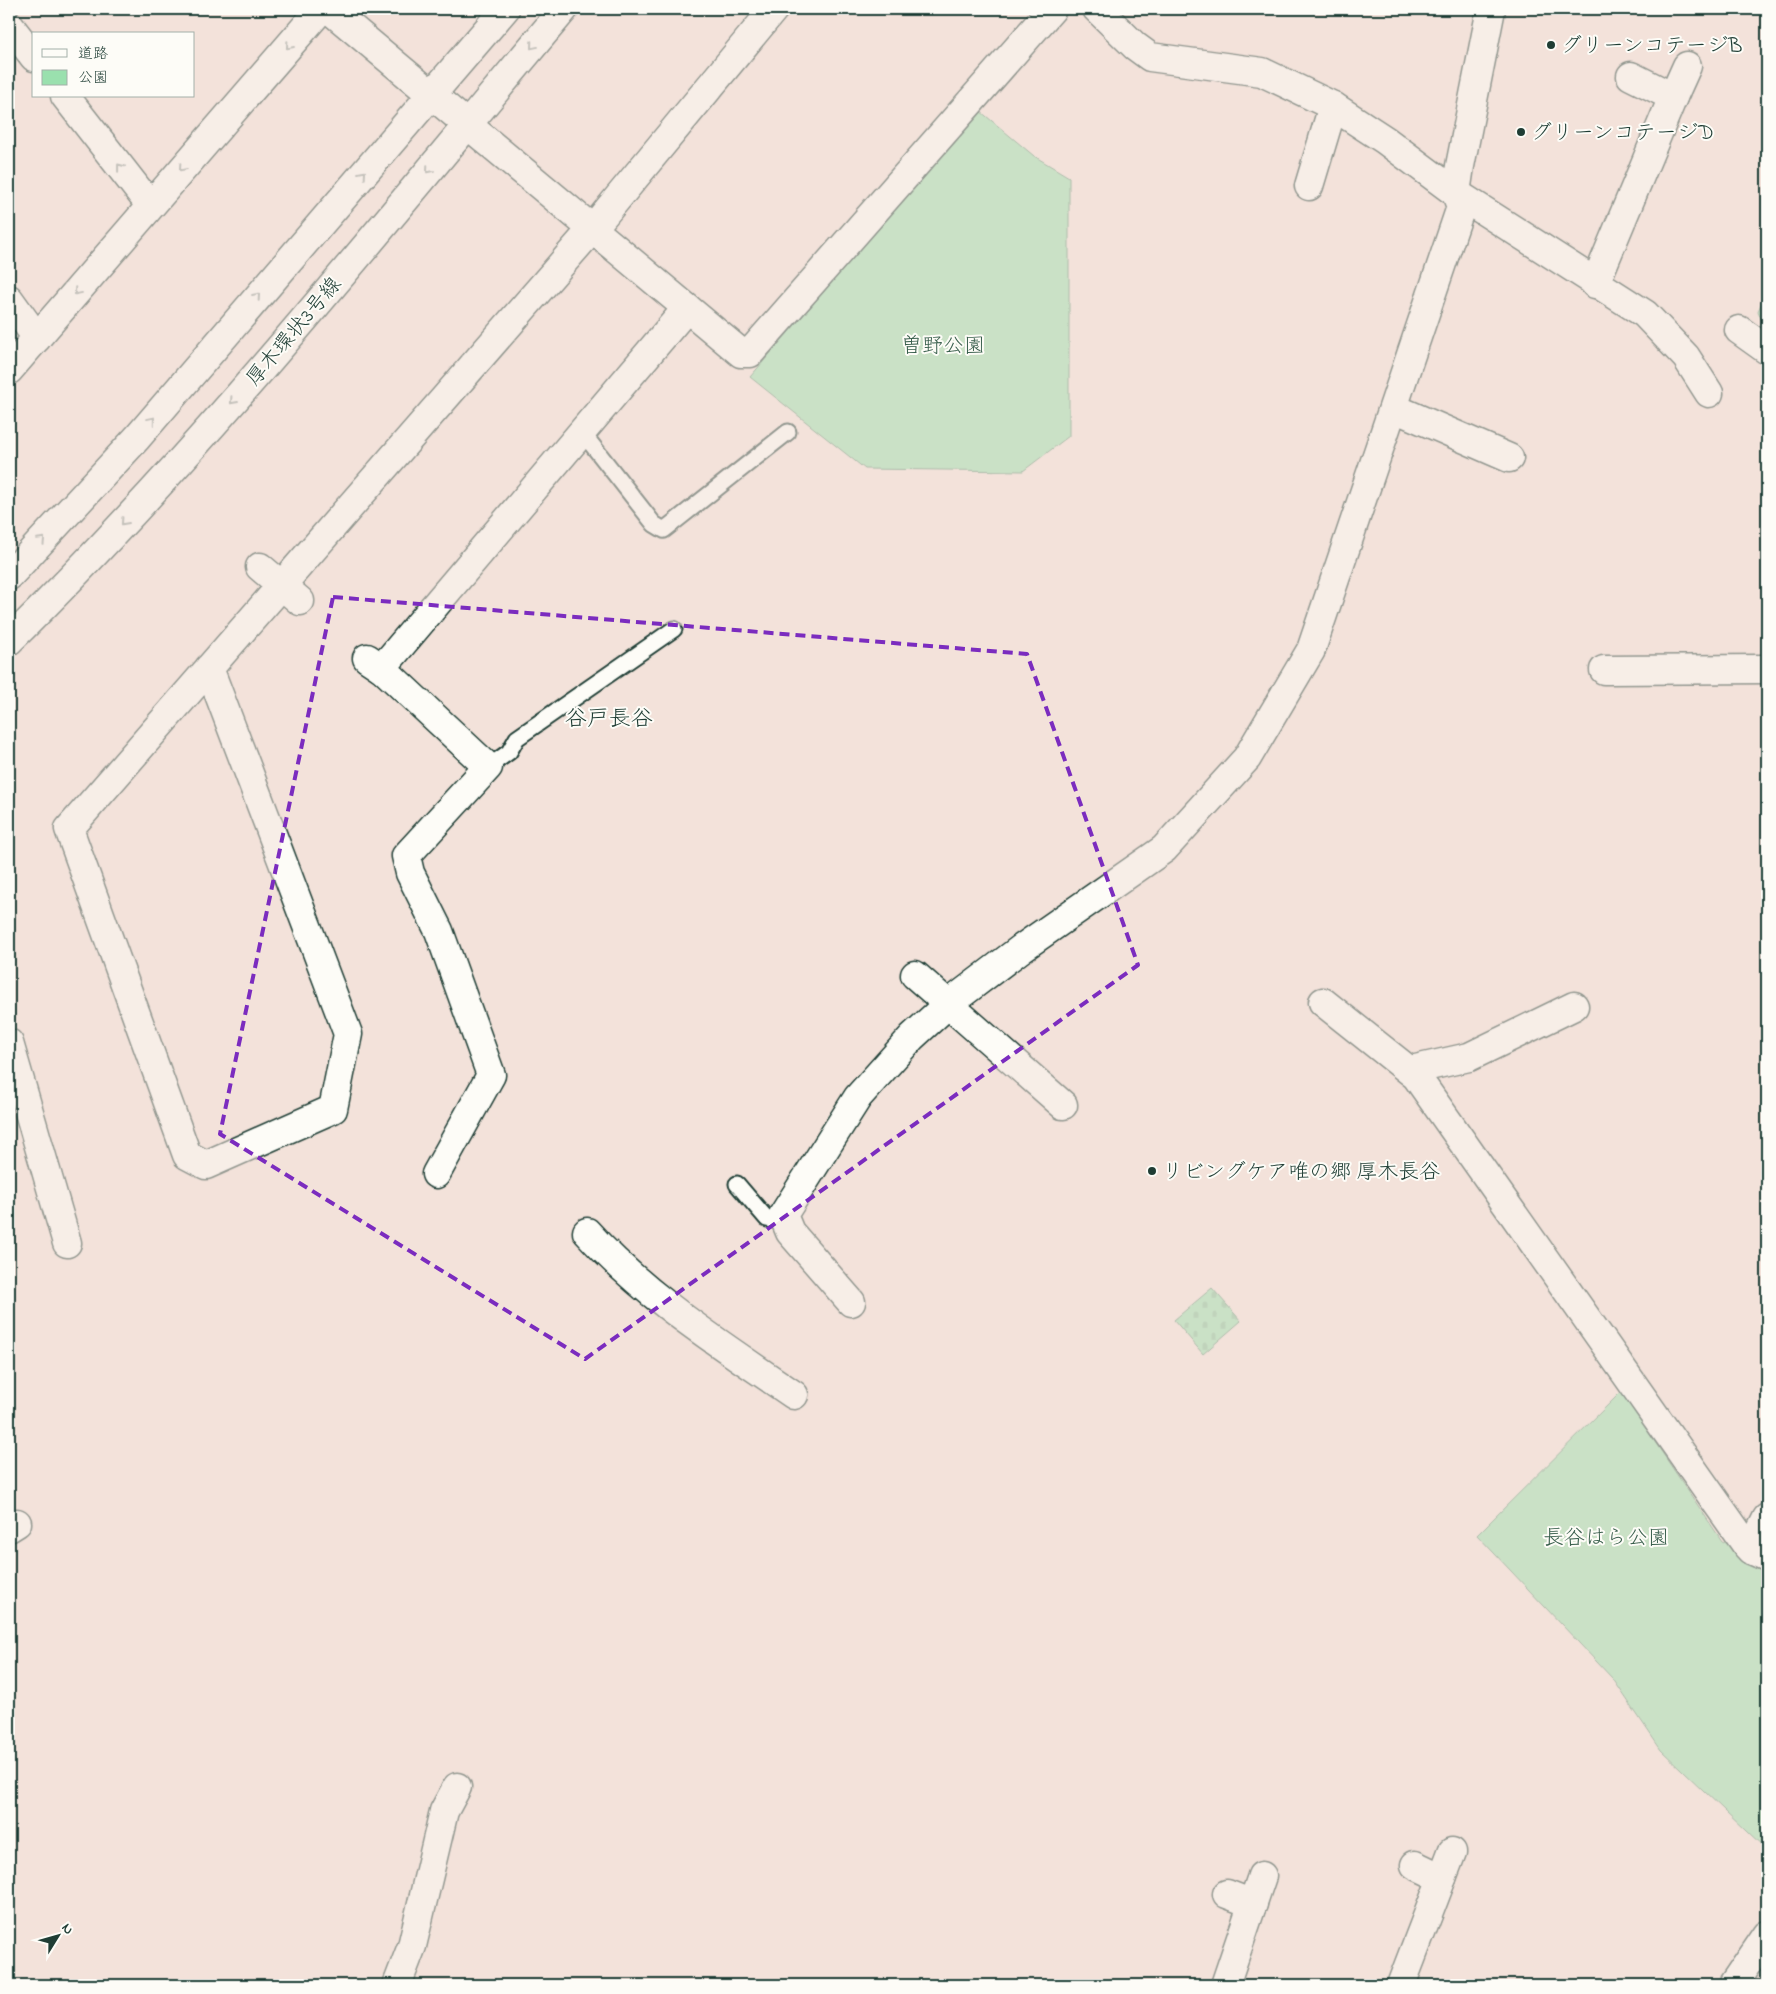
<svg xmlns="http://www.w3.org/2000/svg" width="1776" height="1994" font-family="'Indie Flower','Klee One',sans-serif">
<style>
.cemetery{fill:url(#cemetery-stones);stroke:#5c8e71}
.park{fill:#9ae0ae;stroke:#5c8e71}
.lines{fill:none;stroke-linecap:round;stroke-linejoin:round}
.service-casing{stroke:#1f3d34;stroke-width:19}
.minor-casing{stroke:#1f3d34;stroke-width:31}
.tertiary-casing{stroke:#1f3d34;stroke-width:31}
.service{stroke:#fdfcf7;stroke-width:15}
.minor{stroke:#fdfcf7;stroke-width:28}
.tertiary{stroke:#fdfcf7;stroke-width:28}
.oneway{stroke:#8e9c96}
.marked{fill:none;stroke:#7b2cbf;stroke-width:4;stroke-dasharray:10 6;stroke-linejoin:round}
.poi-dot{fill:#1f3d34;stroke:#fdfcf7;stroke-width:2}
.labels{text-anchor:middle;stroke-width:4;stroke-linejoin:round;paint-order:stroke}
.poi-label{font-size:21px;fill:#1f3d34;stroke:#fdfcf7;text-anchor:start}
.street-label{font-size:21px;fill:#1f3d34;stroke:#fdfcf7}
.park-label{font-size:21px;fill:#385e4c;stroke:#fdfcf7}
.neighbourhood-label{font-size:22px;fill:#1f3d34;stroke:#fdfcf7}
</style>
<defs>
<pattern id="cemetery-stones" width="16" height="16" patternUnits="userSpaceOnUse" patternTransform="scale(1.25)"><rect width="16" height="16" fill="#9ae0ae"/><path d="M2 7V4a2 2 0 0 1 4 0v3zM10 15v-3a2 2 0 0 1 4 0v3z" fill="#84c196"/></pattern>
</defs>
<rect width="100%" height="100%" fill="#f3e2da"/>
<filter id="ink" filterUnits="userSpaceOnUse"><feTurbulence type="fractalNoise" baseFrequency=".02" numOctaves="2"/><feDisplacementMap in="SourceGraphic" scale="10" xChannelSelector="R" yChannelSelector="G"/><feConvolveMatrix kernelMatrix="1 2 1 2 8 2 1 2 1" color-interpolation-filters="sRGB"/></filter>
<g filter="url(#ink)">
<g class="cemetery">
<polygon points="1767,290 1767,328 1764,326 1758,311"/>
<polygon points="1212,1288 1241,1321 1203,1354 1174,1320"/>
</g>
<g class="park">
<polygon points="980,111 1034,156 1069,177 1069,436 1023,471 865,469 750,377"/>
<polygon points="1621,1392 1722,1541 1767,1562 1767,1851 1661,1750 1613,1679 1477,1535"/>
</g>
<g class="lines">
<g class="service-casing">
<g id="service">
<polyline points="582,432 654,524 664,530 788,432"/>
<polyline points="488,767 509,752 517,738 674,629"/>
<polyline points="737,1184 767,1219 785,1222"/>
</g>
</g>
<g class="minor-casing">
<g id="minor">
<polyline points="329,9 741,353 750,353 1052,9"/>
<polyline points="1097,9 1135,46 1150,57 1262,72 1333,106 1385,140 1456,193 1645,314 1686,357 1709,393"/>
<polyline points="9,25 34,57"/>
<polyline points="65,96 150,205"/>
<polyline points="1673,97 1687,66"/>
<polyline points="1309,186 1333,106"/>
<polyline points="1595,284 1673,97 1631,76"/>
<polyline points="9,299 37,338"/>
<polyline points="1739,330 1767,350"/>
<polyline points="9,370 321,9"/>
<polyline points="1394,408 1509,458"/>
<polyline points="260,567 300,601"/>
<polyline points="367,658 382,668 488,767 406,856 410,873 439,931 491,1075 436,1174"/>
<polyline points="209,668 348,1034 333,1109 206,1165 187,1155 69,829 593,228 774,9"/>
<polyline points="382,668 687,308"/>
<polyline points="1604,670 1767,669"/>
<polyline points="915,975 1063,1105"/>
<polyline points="1323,1002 1416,1076 1747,1546 1751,1550 1767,1557"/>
<polyline points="9,1043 67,1243"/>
<polyline points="1411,1070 1469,1057 1574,1006"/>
<path d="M587 1232C646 1298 722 1345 794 1395"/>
<polyline points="851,1302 790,1232 783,1215 858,1097 912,1037 947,1005 1022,948 1164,849 1247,758 1311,650 1461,207 1456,193 1460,166 1491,9"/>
<polyline points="9,1528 17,1523"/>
<polyline points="1751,1550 1767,1518"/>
<polyline points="1415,1865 1442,1878"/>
<polyline points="1227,1894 1253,1904"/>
<polyline points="397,1985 412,1946 444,1811 457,1787"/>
<polyline points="1225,1985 1262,1876"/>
<polyline points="1401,1985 1452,1852"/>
<polyline points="1733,1985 1767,1935"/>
</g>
</g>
<g class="tertiary-casing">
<g id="tertiary">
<polyline points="9,576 137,438 505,9"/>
<path d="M9 641C209 444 384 223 564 9"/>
</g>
</g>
<use href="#service" class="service"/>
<use href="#minor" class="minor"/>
<use href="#tertiary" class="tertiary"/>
</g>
<defs><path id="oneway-chevron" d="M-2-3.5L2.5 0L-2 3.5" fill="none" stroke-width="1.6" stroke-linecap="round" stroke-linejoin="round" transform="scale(1.25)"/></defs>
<g class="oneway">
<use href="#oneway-chevron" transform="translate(289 46) rotate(131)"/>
<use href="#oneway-chevron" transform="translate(533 46) rotate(130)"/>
<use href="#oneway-chevron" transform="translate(120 167) rotate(-128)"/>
<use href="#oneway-chevron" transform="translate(182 168) rotate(131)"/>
<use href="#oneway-chevron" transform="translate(429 170) rotate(130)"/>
<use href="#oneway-chevron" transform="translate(363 174) rotate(-49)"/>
<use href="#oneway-chevron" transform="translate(77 292) rotate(130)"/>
<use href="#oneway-chevron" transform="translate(257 296) rotate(-49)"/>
<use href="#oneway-chevron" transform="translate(233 401) rotate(132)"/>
<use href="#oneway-chevron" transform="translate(152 420) rotate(-50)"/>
<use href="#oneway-chevron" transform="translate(124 522) rotate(132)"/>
<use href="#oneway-chevron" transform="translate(42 540) rotate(-47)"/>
</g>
</g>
<path d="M0 0H1776V1994H0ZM333 597 1027 654 1138 965 585 1359 220 1134Z" fill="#f3e2da" fill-opacity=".55" fill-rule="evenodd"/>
<path class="marked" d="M333 597 1027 654 1138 965 585 1359 220 1134Z"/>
<g class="poi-dot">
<circle cx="1551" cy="45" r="5"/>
<circle cx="1521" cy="132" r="5"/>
<circle cx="1152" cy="1171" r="5"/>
</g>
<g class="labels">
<g class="poi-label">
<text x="1561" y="52">グリーンコテージB</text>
<text x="1531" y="139">グリーンコテージD</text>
<text x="1162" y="1178">リビングケア唯の郷 厚木長谷</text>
</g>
<g class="street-label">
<text transform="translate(293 331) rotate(-50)" y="7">厚木環状3号線</text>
</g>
<g class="park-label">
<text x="943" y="352">曽野公園</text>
<text x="1606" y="1544">長谷はら公園</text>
</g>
<g class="neighbourhood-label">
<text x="609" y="725">谷戸長谷</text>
</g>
</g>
<rect width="1776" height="1994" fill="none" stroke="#fdfcf7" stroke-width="30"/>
<rect x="15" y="15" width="1746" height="1964" fill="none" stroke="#1f3d34" stroke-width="2" filter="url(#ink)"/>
<rect x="32" y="32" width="162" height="65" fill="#fdfcf7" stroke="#a4b0a9"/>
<rect x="42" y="49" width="25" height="8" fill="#fdfcf7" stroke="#a4b0a9"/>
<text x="78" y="58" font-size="15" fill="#1f3d34">道路</text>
<rect x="42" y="70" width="25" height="15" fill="#9ae0ae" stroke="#a4b0a9"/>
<text x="78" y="82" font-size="15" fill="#1f3d34">公園</text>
<g transform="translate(58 1936) rotate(53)" stroke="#fdfcf7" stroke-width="4" paint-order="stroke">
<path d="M0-4L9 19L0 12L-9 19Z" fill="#1f3d34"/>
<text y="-8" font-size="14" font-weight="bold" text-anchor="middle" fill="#1f3d34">N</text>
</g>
</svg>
